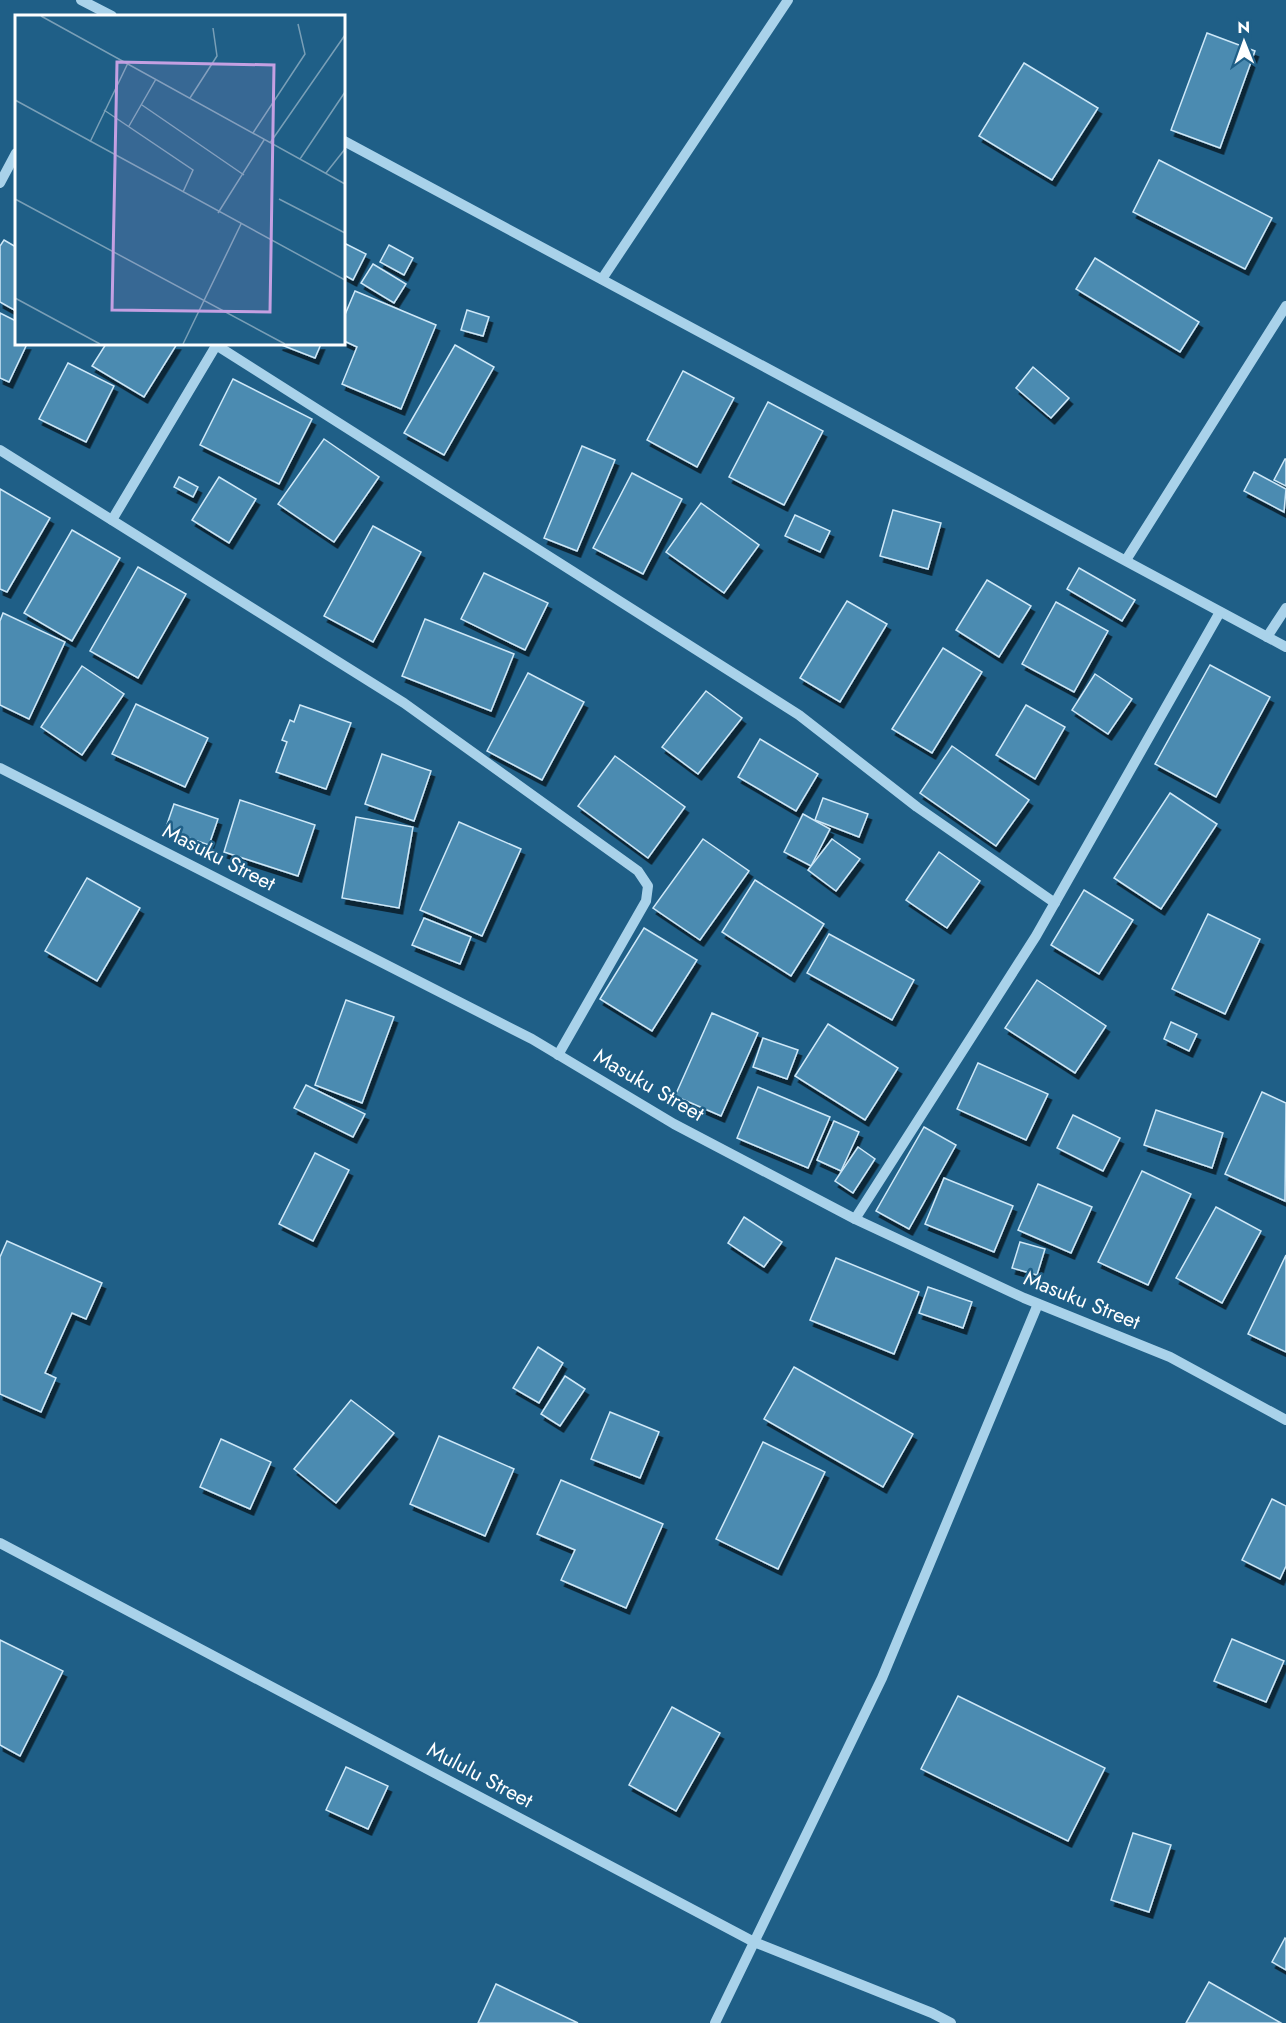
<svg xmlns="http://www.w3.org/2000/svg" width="1286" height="2023" font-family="Jost,sans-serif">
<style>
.building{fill:#4c8bb1;stroke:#cee8f8;stroke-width:1.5;filter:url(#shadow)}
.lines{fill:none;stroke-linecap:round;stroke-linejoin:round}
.minor{stroke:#a9d2ea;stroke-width:10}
.labels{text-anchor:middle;stroke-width:5;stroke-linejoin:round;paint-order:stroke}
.street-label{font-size:21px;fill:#fff;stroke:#1f5f87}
.inset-road{fill:none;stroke:#799fb7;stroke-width:1.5}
.view{fill:#c4a0e2;fill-opacity:0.15;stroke:#c4a0e2;stroke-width:3}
.inset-edge{fill:none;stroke:#fff;stroke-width:3}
</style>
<defs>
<filter id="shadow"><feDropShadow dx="3.5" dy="6" stdDeviation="0" flood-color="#0009"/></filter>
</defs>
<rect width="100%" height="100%" fill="#1f5f87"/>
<g class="building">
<polygon points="1207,33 1255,51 1220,148 1171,130"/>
<polygon points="1024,63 1098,108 1052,180 979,136"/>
<polygon points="1159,160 1272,218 1245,269 1133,212"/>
<polygon points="4,240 16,247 16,311 0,302 0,246"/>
<polygon points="344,243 366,254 353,280 344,275"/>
<polygon points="389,245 413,258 404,275 380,262"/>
<polygon points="1095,258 1199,322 1180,352 1076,289"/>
<polygon points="373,264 406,284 394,303 361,283"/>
<polygon points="355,291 436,325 401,409 342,384 357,347 344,341 344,317"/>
<polygon points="467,310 489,317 483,336 461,330"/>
<polygon points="0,313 16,321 16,344 27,344 9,382 0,378"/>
<polygon points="106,344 177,344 144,397 92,366"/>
<polygon points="279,344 321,344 315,358"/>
<polygon points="455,345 494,367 444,455 404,433"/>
<polygon points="68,363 114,386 86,442 39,419"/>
<polygon points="1033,367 1069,398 1051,418 1016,388"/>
<polygon points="683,371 734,398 697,467 647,440"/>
<polygon points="233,379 312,419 279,484 200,445"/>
<polygon points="768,402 823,431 784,505 729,477"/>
<polygon points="324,439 379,477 334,542 278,504"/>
<polygon points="582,446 615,460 577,551 544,538"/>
<polygon points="1285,459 1286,459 1286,486 1274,480"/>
<polygon points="1254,472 1286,489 1284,512 1244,491"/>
<polygon points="632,473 682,499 643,574 593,548"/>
<polygon points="179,477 198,487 193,497 174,487"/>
<polygon points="219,477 256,499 229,543 192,520"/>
<polygon points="0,489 50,518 7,592 0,589"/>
<polygon points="701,503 759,545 724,593 666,552"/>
<polygon points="893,510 941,523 928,569 880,556"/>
<polygon points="795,515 830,531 820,552 785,536"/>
<polygon points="373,526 421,552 373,642 324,616"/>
<polygon points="72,530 120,558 72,641 24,613"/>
<polygon points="138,567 186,594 138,678 90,651"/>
<polygon points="1079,568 1135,600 1122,621 1067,589"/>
<polygon points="484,573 548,603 525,650 461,619"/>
<polygon points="987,580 1031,606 999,657 956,630"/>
<polygon points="847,601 887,624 840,702 800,678"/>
<polygon points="1056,602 1108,631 1074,692 1022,664"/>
<polygon points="3,613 65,642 29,719 0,705 0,621"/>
<polygon points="425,619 514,654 491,711 402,676"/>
<polygon points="943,648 982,672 932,753 892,729"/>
<polygon points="1210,665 1270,697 1216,797 1155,764"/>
<polygon points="82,666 124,694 82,755 41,727"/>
<polygon points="528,673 584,702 542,780 487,751"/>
<polygon points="1095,674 1132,699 1108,734 1072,710"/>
<polygon points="706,691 742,718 698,774 662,747"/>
<polygon points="136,704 208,738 185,787 112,754"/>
<polygon points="300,705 351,723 326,789 276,772 287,742 282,740 290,720 294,722"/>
<polygon points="1026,705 1065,727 1035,779 996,755"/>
<polygon points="760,739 818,774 796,811 738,777"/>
<polygon points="952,746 1029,800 996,846 920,793"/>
<polygon points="382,754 431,771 414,821 365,804"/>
<polygon points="615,756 685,807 648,858 578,806"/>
<polygon points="1170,793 1217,824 1161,909 1114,878"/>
<polygon points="823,798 868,814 859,837 815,820"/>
<polygon points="240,800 315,825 298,876 224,852"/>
<polygon points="174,804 218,819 209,845 165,830"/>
<polygon points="803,814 830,829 811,866 784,852"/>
<polygon points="356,817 413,827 399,908 342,898"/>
<polygon points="459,822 521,849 482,936 420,910"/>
<polygon points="703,839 749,871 700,940 653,908"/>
<polygon points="832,839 860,859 836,891 808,870"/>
<polygon points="939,852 980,881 947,928 906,900"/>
<polygon points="87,878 140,908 97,981 45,951"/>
<polygon points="755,880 824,924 791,976 722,932"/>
<polygon points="1084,890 1133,920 1099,974 1051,945"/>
<polygon points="1208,914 1260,939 1225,1014 1172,989"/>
<polygon points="424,918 471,937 460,964 412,945"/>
<polygon points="644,928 697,960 652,1031 600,999"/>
<polygon points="829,934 914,980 892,1020 807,973"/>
<polygon points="1037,980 1106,1026 1075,1073 1005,1028"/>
<polygon points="346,1000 394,1017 362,1103 315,1085"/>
<polygon points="712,1013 758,1033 721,1116 675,1096"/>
<polygon points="1171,1022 1197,1034 1189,1051 1164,1039"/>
<polygon points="828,1024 898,1068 865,1120 795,1076"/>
<polygon points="763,1038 798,1050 787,1079 753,1067"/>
<polygon points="978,1063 1048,1094 1026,1140 957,1109"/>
<polygon points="306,1085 365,1114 353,1137 294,1108"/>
<polygon points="758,1087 830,1117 808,1168 737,1138"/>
<polygon points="1262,1092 1286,1103 1285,1201 1225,1174"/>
<polygon points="1156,1110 1223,1133 1212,1168 1144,1145"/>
<polygon points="1073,1115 1120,1138 1103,1171 1057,1148"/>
<polygon points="834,1121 859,1132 841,1171 817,1160"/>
<polygon points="924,1127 956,1145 909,1229 876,1211"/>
<polygon points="858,1147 875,1159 853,1193 835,1181"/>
<polygon points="315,1153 349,1170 313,1241 279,1224"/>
<polygon points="1142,1171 1191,1194 1148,1285 1098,1262"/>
<polygon points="944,1178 1013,1206 994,1252 925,1224"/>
<polygon points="1038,1184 1092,1207 1071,1253 1018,1230"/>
<polygon points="1216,1207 1261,1231 1222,1303 1176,1278"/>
<polygon points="744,1217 782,1242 764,1267 728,1243"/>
<polygon points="7,1241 102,1283 86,1319 72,1313 45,1373 56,1378 41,1412 0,1394 0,1257"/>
<polygon points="1020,1242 1045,1249 1037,1275 1012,1268"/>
<polygon points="1286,1255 1286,1352 1248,1334"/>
<polygon points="836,1258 919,1292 894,1354 810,1320"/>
<polygon points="928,1287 972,1302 963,1328 919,1313"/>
<polygon points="538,1347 563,1363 539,1403 513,1388"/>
<polygon points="794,1367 913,1434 883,1487 764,1419"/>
<polygon points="565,1376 585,1389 560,1426 541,1414"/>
<polygon points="351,1400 394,1433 336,1503 294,1469"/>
<polygon points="610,1412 659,1432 640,1478 591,1459"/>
<polygon points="439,1436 514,1469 485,1536 410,1504"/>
<polygon points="221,1439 271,1462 250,1509 200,1487"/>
<polygon points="763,1442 825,1472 778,1569 716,1539"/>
<polygon points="561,1480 663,1524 626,1608 561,1580 575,1550 537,1534"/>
<polygon points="1272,1499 1286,1506 1286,1566 1280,1579 1242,1560"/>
<polygon points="1232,1639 1284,1661 1266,1702 1214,1681"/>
<polygon points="0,1640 63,1671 20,1756 0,1745"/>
<polygon points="958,1696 1105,1768 1068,1841 921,1769"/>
<polygon points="672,1707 720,1733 676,1811 629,1785"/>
<polygon points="346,1767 388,1786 368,1829 326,1810"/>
<polygon points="1133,1833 1171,1845 1149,1912 1111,1900"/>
<polygon points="1285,1938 1286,1939 1286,1970 1272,1962"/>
<polygon points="1209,1982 1281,2023 1186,2023"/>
<polygon points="496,1984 578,2023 478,2023"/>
</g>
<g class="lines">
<g class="minor">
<polyline points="81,0 112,16"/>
<polyline points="344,141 1286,647"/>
<polyline points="0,183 16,153"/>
<polyline points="602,279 788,0"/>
<polyline points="216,345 799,715 917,807 1055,903"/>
<polyline points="0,450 404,703 638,871 648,886 646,901 558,1055"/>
<polyline points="112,520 217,344"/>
<polyline points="1126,560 1286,306"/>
<polyline points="1267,637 1286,608"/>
<polyline points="0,768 532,1039 674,1124 855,1219 1024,1298 1170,1357 1286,1420"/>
<polyline points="855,1219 1036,936 1220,612"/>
<polyline points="0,1543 754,1942 932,2013 951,2023"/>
<polyline points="715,2023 882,1678 1038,1304"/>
</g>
</g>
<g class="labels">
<g class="street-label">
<text transform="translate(219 857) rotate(27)" y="7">Masuku Street</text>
<text transform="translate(649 1085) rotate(30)" y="7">Masuku Street</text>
<text transform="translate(1082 1300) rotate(22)" y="7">Masuku Street</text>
<text transform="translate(480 1775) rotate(28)" y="7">Mululu Street</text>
</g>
</g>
<g transform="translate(15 15)">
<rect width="330" height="330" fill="#1f5f87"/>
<path class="inset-road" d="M26 1 330 169M175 83 202 41 198 13M0 85 330 265M127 90 229 160M89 95 178 155 168 177M114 111 141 64M238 118 290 39 283 9M75 127 113 48M255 128 330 20M285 144 330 77M311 158 330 134M0 184 270 329M264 184 330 218M203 198 249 125M0 283 85 329M168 329 226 209"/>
<path class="view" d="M102 47 259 50 255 297 97 295Z"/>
<rect width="330" height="330" class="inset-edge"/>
</g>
<g transform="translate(1244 42) rotate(359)" stroke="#1f5f87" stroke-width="4.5" paint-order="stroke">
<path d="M0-4.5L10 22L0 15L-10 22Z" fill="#ffffff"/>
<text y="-9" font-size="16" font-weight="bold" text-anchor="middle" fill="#ffffff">N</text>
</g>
</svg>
